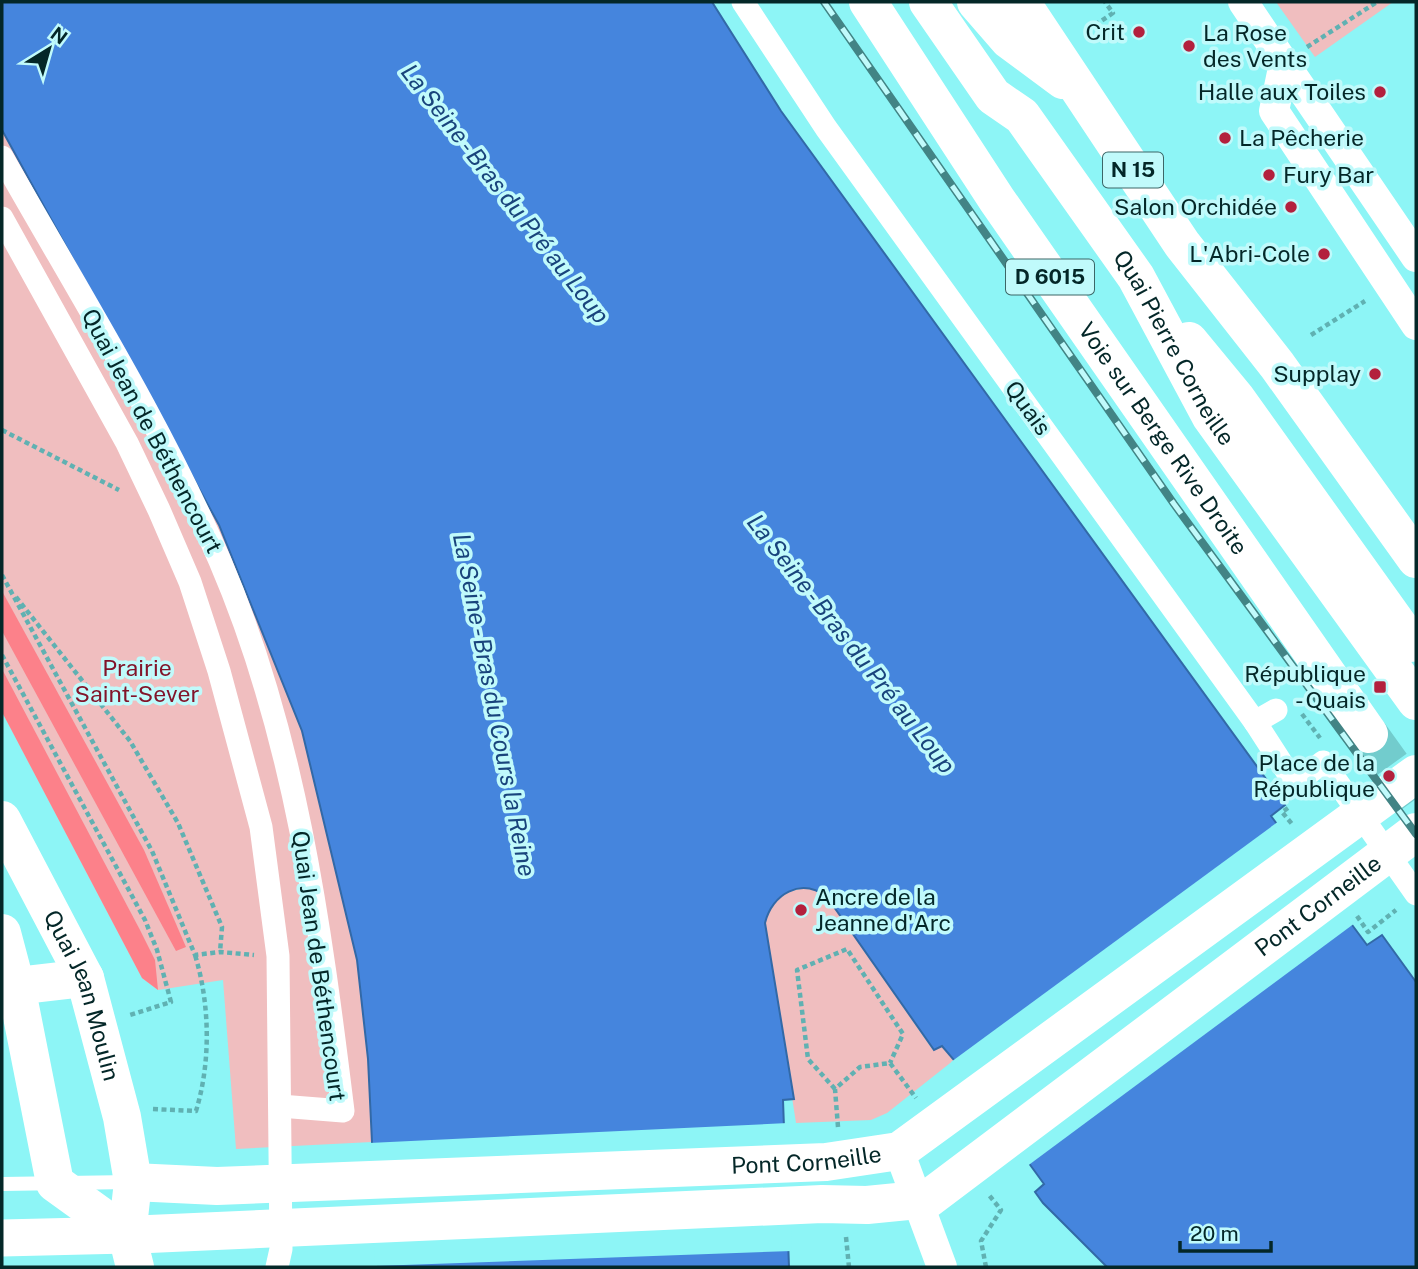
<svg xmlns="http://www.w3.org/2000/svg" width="1418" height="1269" font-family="'Public Sans',sans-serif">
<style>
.green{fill:#f0bebf}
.forest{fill:#fc818a}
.water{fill:#4585dd;stroke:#3269a7;stroke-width:2}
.pier{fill:#8df5f6}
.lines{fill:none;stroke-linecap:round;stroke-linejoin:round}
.primary-tunnel{stroke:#72cccd;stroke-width:38;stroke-dasharray:38 19;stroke-linecap:butt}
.path{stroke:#60b1b2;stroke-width:4.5;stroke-dasharray:5 3.5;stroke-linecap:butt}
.service{stroke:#fff;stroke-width:14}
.pedestrian{stroke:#fff;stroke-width:23}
.minor{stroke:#fff;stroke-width:30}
.tertiary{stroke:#fff;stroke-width:37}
.secondary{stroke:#fff;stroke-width:38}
.primary{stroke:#fff;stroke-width:38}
.rail-casing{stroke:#428485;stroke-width:8}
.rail{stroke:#c0fafb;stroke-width:5;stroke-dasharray:16;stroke-linecap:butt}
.poi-dot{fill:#b3203d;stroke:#c0fafb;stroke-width:2.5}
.labels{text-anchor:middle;stroke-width:7;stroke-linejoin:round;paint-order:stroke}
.shield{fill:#c0fafb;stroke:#3c6667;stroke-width:2}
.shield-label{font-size:21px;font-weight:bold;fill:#042728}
.poi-label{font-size:23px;fill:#042728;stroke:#c0fafb;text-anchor:end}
.street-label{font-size:23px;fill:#042728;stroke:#c0fafb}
.park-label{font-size:23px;fill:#82142a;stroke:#c0fafb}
.water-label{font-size:24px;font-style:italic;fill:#19447c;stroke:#c0fafb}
</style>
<rect width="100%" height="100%" fill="#8df5f6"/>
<g class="green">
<polygon points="1276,2 1393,2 1315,57"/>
<polygon points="2,130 219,525 302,731 357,960 368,1059 372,1142 236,1149 223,980 158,990 142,978 2,712"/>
<path d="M810 888 827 897 933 1050 942 1046 954 1060 887 1113 871 1120 796 1123 765 923C771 899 786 889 810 888Z"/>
</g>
<g class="forest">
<polygon points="2,591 144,850 186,947 176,951 2,631"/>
<polygon points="2,669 140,930 155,960 158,990 142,978 2,712"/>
</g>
<path class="water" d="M2 2H712L781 111 1285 805 1271 816 1367 945 1382 935 1416 982V1267H1107L1043 1203 1035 1192 1044 1184 954 1060 942 1046 934 1050 827 897C801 877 772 894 765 923L794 1099 783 1100 789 1267H378L368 1059 357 960 302 731 219 525 2 130Z"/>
<g class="pier">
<polygon points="1279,821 1355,923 1026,1167 951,1062"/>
<polygon points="788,1123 792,1251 375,1266 369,1143"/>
</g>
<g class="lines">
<polyline class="primary-tunnel" points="1369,734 1416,799"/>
<g class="path">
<polyline points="1095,25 1113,13 1105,2"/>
<polyline points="1307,47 1377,2"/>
<polyline points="1311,335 1365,301"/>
<polyline points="2,430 119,490"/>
<polyline points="2,575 152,851 195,955 220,952 254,955"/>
<polyline points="16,597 130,741 178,823 222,927 220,952"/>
<polyline points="2,655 145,920 157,950 171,1002 130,1015"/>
<polyline points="1302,714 1320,738"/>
<polyline points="1288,808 1282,812 1292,824"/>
<polyline points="1357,916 1368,932 1396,910"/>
<polyline points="835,1089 808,1059 797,970 847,949 903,1034 890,1063"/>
<path d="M153 1109 196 1111C211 1062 210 1004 195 955"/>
<polyline points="838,1127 835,1089 860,1067 890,1063 916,1098"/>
<polyline points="846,1237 849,1267"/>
<polyline points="986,1267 981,1241 1001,1210 989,1195"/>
</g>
<polyline class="service" points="2,1184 130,1182"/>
<g class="pedestrian">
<polyline points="743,2 826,128 1255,722 1295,784 1323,762 1416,894"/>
<path d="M2 157C77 290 160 421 220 561 295 735 320 924 343 1111L280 1106"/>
<polyline points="2,218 127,443 159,510 190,582 219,671 261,827 278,956 281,1249 277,1267"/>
<polyline points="1255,722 1276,710"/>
</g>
<g class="minor">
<polyline points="1243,2 1284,63"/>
<polyline points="1416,257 1284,63 1274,111 1416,325"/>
<polyline points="899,1151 942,1267"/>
</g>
<polyline class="tertiary" points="2,1238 127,1235"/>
<g class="secondary">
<path id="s1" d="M2 820 85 978 122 1117 133 1182 127 1235 135 1267"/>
<polyline points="2,933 16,986 55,1183 127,1235"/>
<polyline points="16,986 85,978"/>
<path id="s2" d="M133 1182 217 1186 826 1162 899 1151 1416 774"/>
<path id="s3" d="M127 1235 822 1204 867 1205 928 1199 1416 832"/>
</g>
<g class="primary">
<path id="s4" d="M868 2 997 200 1369 734"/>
<path id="s5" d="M928 2 993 96 1022 116 1136 277 1211 417 1416 701"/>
<polyline points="976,2 1009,40 1063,80"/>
<polyline points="1021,2 1182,244 1277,365 1416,559"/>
<polyline points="1189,341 1236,398 1411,643"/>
</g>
<g class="rail-casing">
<polyline id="rail" points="824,2 1174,504 1416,834"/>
</g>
<use href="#rail" class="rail"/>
</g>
<g class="poi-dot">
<circle cx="1139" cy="32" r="7"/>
<circle cx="1189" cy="46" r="7"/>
<circle cx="1380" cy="92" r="7"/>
<circle cx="1225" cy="138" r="7"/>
<circle cx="1269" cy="175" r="7"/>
<circle cx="1291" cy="207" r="7"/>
<circle cx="1324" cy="254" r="7"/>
<circle cx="1375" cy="374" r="7"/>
<rect x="1373" y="680" width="14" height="14" rx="3.5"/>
<circle cx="1389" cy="776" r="7"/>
<circle cx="801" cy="910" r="7"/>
</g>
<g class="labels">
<g class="shield">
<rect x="1103" y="152.5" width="60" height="35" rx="5"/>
<rect x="1006" y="259.5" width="88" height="35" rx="5"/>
</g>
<g class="shield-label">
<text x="1133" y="177">N 15</text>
<text x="1050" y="284">D 6015</text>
</g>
<g class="poi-label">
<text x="1125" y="40">Crit</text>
<text x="1203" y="41" text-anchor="start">La Rose<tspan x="1203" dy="26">des Vents</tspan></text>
<text x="1366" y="100">Halle aux Toiles</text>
<text x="1239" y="146" text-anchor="start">La Pêcherie</text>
<text x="1283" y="183" text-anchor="start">Fury Bar</text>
<text x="1277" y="215">Salon Orchidée</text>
<text x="1310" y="262">L'Abri-Cole</text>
<text x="1361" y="382">Supplay</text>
<text x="1366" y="682">République<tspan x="1366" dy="26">- Quais</tspan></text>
<text x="1375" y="771">Place de la<tspan x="1375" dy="26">République</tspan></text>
<text x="815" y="905" text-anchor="start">Ancre de la<tspan x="815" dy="26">Jeanne d'Arc</tspan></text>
</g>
<g class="street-label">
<text dy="8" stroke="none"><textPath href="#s5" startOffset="427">Quai Pierre Corneille</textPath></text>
<text transform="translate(1028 408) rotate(54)" y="8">Quais</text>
<text transform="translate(152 431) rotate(62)" y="8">Quai Jean de Béthencourt</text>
<text dy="8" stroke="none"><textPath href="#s4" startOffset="527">Voie sur Berge Rive Droite</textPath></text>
<text dy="8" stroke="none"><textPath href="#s3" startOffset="1290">Pont Corneille</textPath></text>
<text transform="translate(319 966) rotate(82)" y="8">Quai Jean de Béthencourt</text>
<text dy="8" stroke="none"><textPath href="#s1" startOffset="194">Quai Jean Moulin</textPath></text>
<text dy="8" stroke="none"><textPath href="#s2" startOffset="674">Pont Corneille</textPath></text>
</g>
<g class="park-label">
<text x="137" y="676">Prairie<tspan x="137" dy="26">Saint-Sever</tspan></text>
</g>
<g class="water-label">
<text transform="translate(505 194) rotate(52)" y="8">La Seine - Bras du Pré au Loup</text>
<text transform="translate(851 644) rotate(52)" y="8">La Seine - Bras du Pré au Loup</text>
<text transform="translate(494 705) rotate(79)" y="8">La Seine - Bras du Cours la Reine</text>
</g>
</g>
<rect width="1418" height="1269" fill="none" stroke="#042728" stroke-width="7"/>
<g transform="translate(49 49) rotate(37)" stroke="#c0fafb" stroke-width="5" paint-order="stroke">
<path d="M0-5L12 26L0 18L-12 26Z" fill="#042728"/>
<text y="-10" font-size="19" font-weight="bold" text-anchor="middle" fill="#042728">N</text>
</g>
<path d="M1180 1241v10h91v-10" fill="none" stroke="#042728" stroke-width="3.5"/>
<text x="1190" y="1241" font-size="21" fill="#042728" stroke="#c0fafb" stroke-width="5" paint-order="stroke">20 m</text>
</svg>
